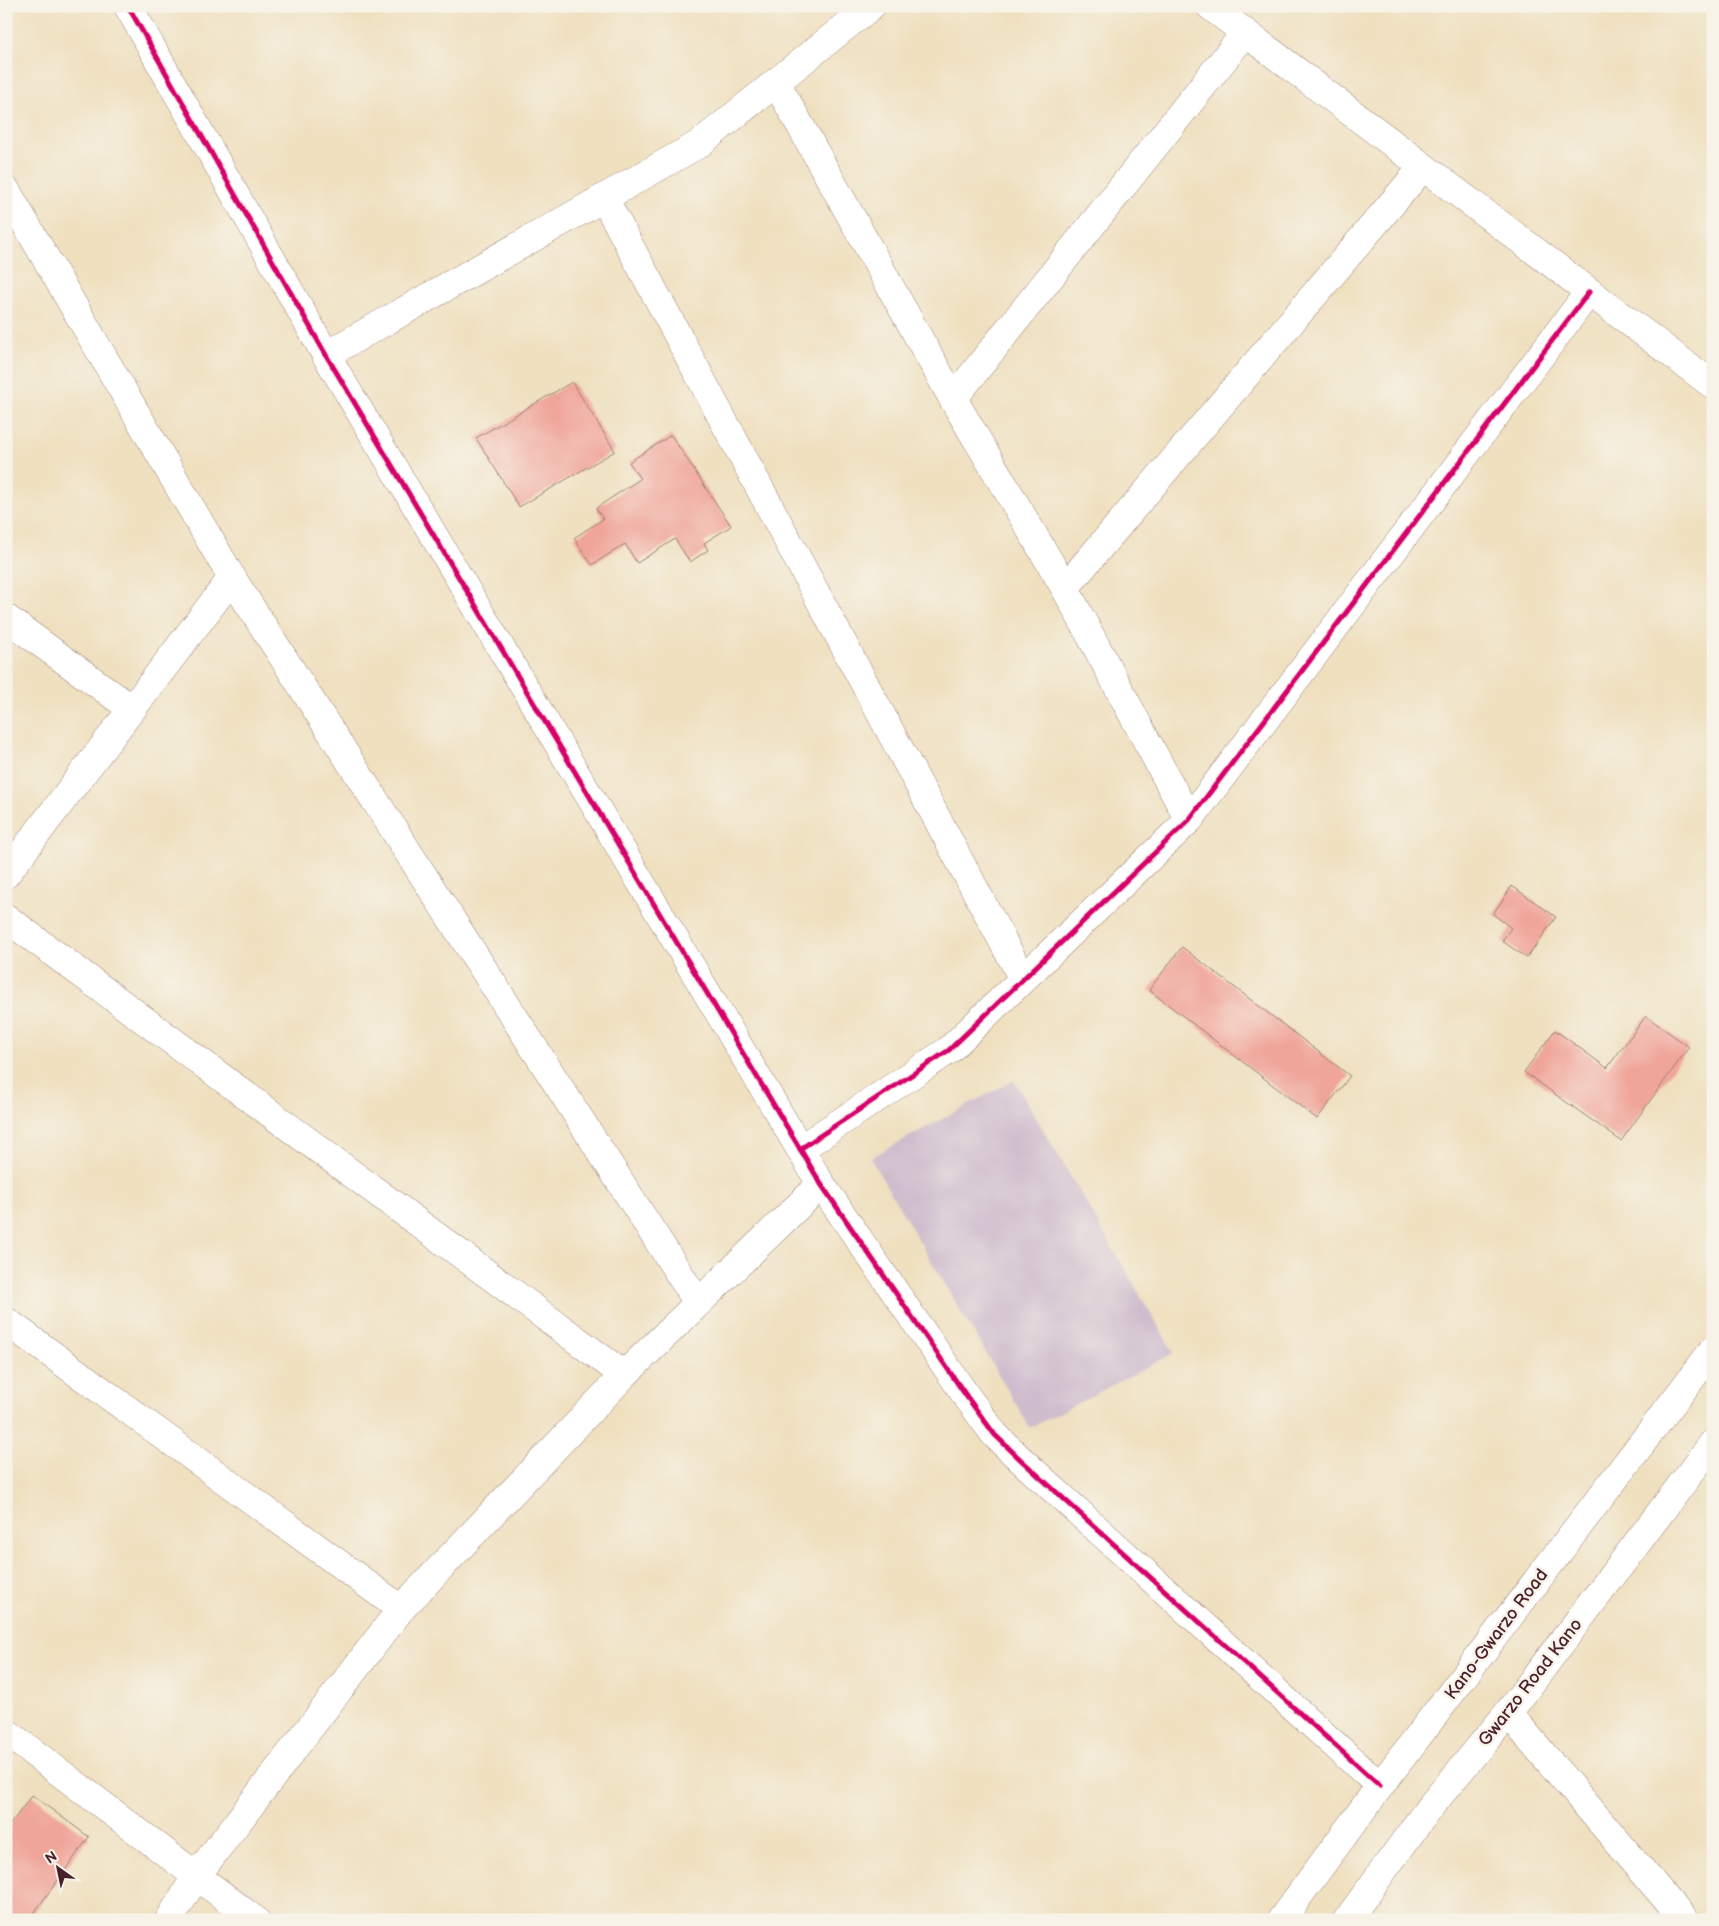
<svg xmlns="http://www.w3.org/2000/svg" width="1719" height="1926" font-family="'Balsamiq Sans',sans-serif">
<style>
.industrial{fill:#cfbdce}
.building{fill:#f0a59a}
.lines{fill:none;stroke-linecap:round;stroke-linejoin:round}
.street-casing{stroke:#9c8076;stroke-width:29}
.primary-casing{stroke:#9c8076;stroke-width:29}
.street{stroke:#fff;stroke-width:28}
.primary{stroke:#fff;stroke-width:28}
.cycleway-casing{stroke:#f7f3e8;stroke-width:8}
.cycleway{stroke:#d6006c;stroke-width:5}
.labels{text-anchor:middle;stroke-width:5;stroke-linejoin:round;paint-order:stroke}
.street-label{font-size:18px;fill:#4a1f2b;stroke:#f7f3e8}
</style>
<rect width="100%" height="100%" fill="#f7f3e8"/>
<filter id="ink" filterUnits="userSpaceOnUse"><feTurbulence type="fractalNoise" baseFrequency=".02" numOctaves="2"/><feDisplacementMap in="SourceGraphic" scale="10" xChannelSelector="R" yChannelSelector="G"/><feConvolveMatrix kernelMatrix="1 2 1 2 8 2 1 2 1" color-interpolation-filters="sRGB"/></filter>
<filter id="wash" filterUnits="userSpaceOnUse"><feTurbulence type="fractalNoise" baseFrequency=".0096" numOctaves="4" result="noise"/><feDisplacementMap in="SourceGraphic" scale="20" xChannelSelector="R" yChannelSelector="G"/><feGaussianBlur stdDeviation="1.12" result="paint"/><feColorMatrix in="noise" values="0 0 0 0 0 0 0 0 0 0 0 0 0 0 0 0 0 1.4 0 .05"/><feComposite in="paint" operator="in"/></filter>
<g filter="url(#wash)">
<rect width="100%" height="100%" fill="#efe0c0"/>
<polygon class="industrial" points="1014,1080 1174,1353 1030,1428 870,1158"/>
<g id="blocks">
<g class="building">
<polygon points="572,382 615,451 519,507 476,438"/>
<polygon points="671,435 731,526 704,543 708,550 690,562 675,539 637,563 625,544 592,565 574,538 603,519 596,508 640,479 629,462"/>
<polygon points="1512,886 1556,917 1527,958 1502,941 1511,928 1493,914"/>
<polygon points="1182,947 1350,1076 1317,1119 1149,990"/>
<polygon points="1646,1016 1689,1047 1621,1141 1524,1072 1555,1030 1607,1068"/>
<polygon points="32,1795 89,1837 29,1920 6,1920 6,1830"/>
</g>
</g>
</g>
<g filter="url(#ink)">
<use href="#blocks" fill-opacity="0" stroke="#9c8076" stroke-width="1"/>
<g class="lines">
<g class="street-casing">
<g id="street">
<polyline points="128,6 326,355 821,1184 967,1397 995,1435 1020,1459 1380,1786"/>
<polyline points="1210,6 1713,385"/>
<polyline points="776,82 953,399 1065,588 1189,820"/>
<polyline points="6,190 232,578 698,1303"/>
<polyline points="604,198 1023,979"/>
<polyline points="326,355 699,144 871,6"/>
<polyline points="953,399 1245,33"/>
<polyline points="1065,588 1423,167"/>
<polyline points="6,618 132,709"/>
<polyline points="6,874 232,578"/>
<polyline points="6,918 624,1375"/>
<polyline points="800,1149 949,1050 1189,820 1589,292"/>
<polyline points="6,1321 401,1609"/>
<polyline points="1508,1713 1684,1920"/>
<polyline points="6,1732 255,1920"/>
<polyline points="169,1920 197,1875 401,1609 624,1375 821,1184"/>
</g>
</g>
<g class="primary-casing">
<g id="primary">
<polyline points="1281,1920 1380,1786 1713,1350"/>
<polyline points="1347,1920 1429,1808 1508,1713 1713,1443"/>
</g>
</g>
<use href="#street" class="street"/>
<use href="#primary" class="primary"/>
<g class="cycleway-casing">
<g id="cycleway">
<polyline points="128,6 326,355 821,1184 967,1397 995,1435 1020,1459 1380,1786"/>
<polyline points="800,1149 949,1050 1189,820 1589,292"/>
</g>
</g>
<use href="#cycleway" class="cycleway"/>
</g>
</g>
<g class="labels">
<g class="street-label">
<text transform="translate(1496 1634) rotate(-53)" y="6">Kano-Gwarzo Road</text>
<text transform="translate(1530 1682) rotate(-52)" y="6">Gwarzo Road Kano</text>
</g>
</g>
<rect width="1719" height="1926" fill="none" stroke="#f7f3e8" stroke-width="25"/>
<g transform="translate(58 1868) rotate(327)" stroke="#f7f3e8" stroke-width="4" paint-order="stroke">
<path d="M0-4L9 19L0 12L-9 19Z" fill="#4a1f2b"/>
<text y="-8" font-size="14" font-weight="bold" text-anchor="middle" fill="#4a1f2b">N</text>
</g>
</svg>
